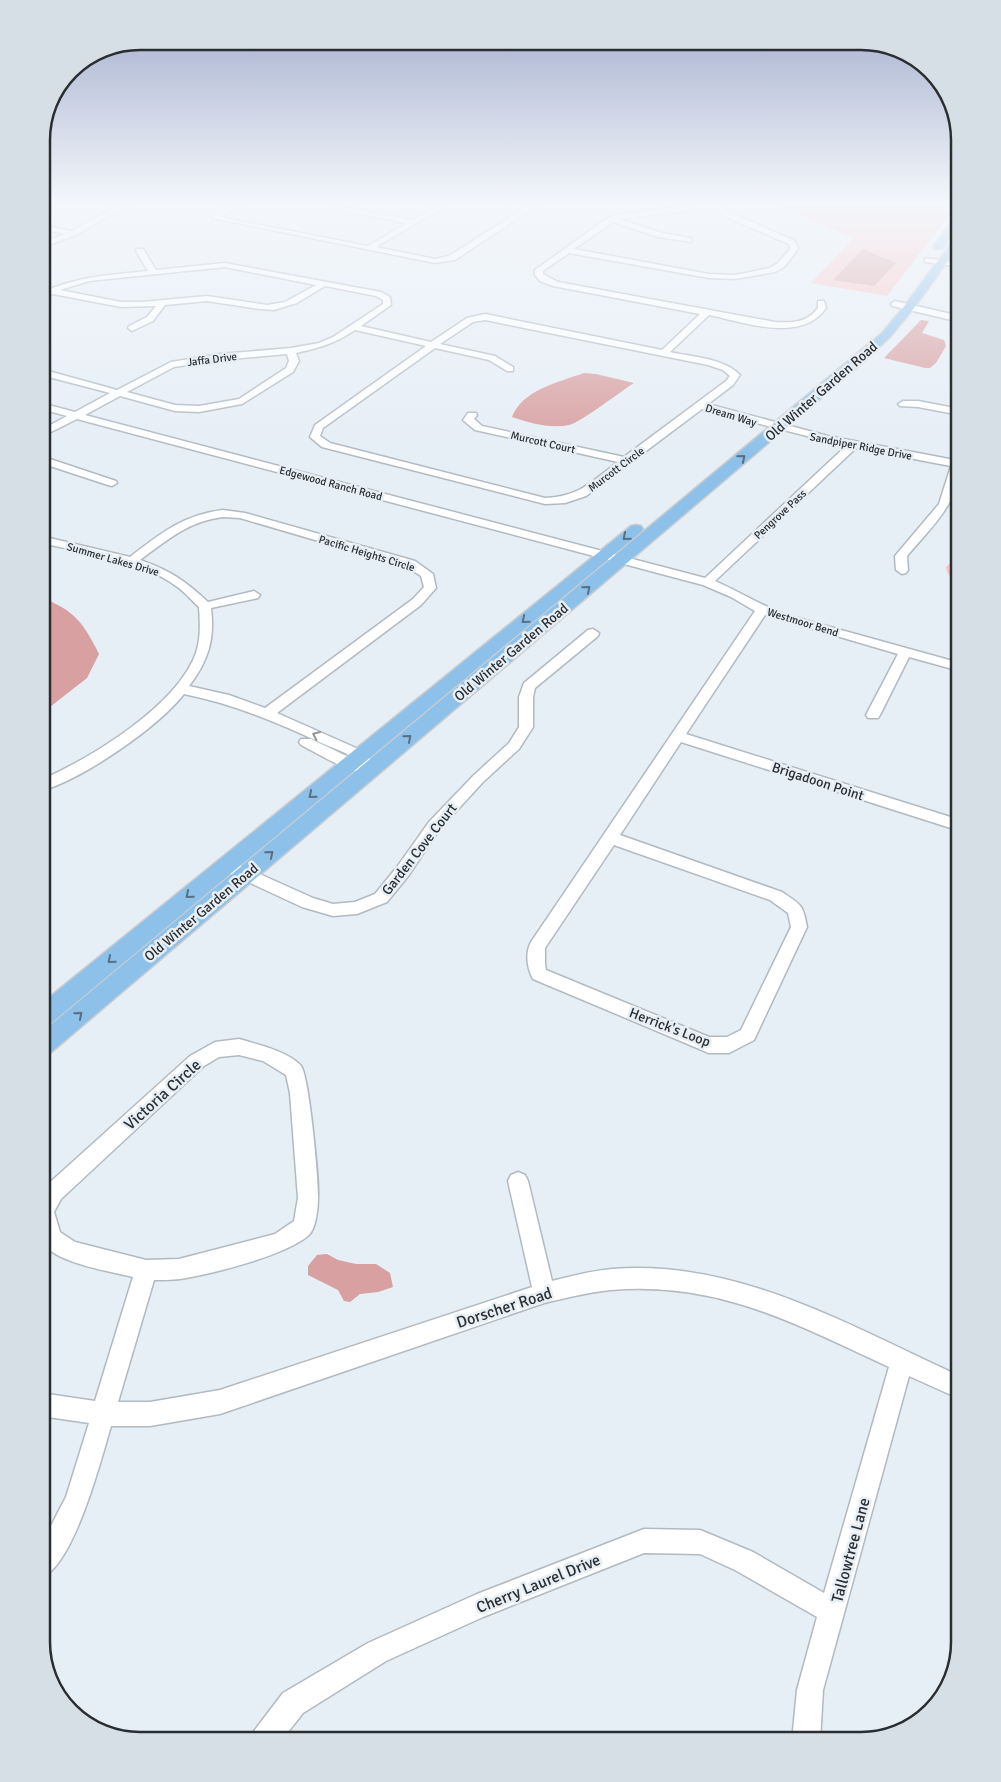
<svg xmlns="http://www.w3.org/2000/svg" width="1001" height="1782" font-family="Signika,sans-serif">
<style>
.green{fill:#fac3c4}
.water{fill:#d8a0a1}
.lines{fill:none;stroke-linecap:round;stroke-linejoin:round}
.minor-casing{stroke:#b2bac1;stroke-width:3}
.major-casing{stroke:#cccdce;stroke-width:3}
.minor{fill:#fff;fill-rule:evenodd}
.major{fill:#8ec1ea;fill-rule:evenodd}
.oneway{stroke:#587084}
.oneway2{stroke:#959698}
.labels{text-anchor:middle;stroke-width:5;stroke-linejoin:round;paint-order:stroke}
.far-street-label{font-size:11px;fill:#2b2e31;stroke:#e6eef6}
.street-label{font-size:14px;fill:#2b2e31;stroke:#e6eef6}
.near-street-label{font-size:16px;fill:#2b2e31;stroke:#e6eef6}
.rim{fill:none;stroke:#2b2e31;stroke-width:2.5}
</style>
<rect width="100%" height="100%" fill="#e6eef6"/>
<g class="green">
<polygon points="774,205 957,205 887,296 811,283 854,238"/>
<polygon points="960,558 960,582 953,582 947,572 946,567 954,559"/>
</g>
<g class="water">
<polygon points="863,249 896,263 874,286 833,280"/>
<polygon points="921,320 929,321 922,333 944,340 946,346 936,363 930,368 925,368 884,358"/>
<path d="M584 373 596 374 634 383C621 391 580 423 569 425 550 429 530 423 512 417 522 390 559 382 584 373Z"/>
<path d="M41 598C74 609 84 624 99 654L87 678 41 714Z"/>
<polygon points="327,1254 338,1260 356,1264 376,1264 390,1273 393,1287 378,1292 360,1294 350,1302 344,1301 338,1290 308,1275 308,1266 317,1255"/>
</g>
<g class="lines">
<g class="minor-casing">
<g id="minor">
<polygon points="119,205 128,205 76,235 41,248 41,243 65,234 41,229 41,225 72,231"/>
<polygon points="233,205 243,205 220,217 368,246 407,223 339,210 330,205 413,220 439,205 448,205 376,247 435,259 449,256 529,205 538,205 455,260 435,263 212,218 214,213"/>
<path d="M697 205H719L734 214 795 241 798 249 784 267 775 272 735 279 709 278 569 253 543 271V274L558 282 775 322C792 323 807 323 818 308V301H824L826 308C801 344 744 322 709 315L670 352C692 357 724 358 740 375L733 385 708 404 828 436 960 461C960 503 932 526 907 556L908 570 906 573 902 574 896 570 895 556 939 504 951 466 856 448 715 581C740 592 762 606 787 615L960 663V671L909 657 880 715 878 718H868L866 715 898 654 765 615 686 734 960 820V831L681 742 620 835 782 892C801 905 803 904 807 927L754 1040 729 1053H708L702 1050 533 979C527 968 525 953 531 942L755 611 731 597 703 585 77 419 41 437V430L67 416 41 409V403L75 412 110 393 41 375V369L117 390 171 362 220 354 291 348 319 343 333 337 383 304V300L376 296 325 286 297 303 274 310 260 309 207 301 165 305 153 321 132 331 128 328 129 326 147 317 156 306 121 307 53 294 41 298V293C78 276 109 275 148 271L136 251 137 249H143L156 270 225 263 381 292 390 297 391 305 361 326 431 342 467 318 485 314 662 350 700 314 553 286 540 281 535 275V270L609 217 621 214ZM711 208 728 218 789 244 790 249 778 263 770 268 735 275 709 274 574 249 613 222 658 237 691 242V238L662 233 619 219ZM225 267 316 285 285 302 267 305 207 296 142 302H121L60 290 89 281ZM485 320 708 365 723 370 730 376 726 381 624 457 482 426 474 419 477 415 476 413H468L463 420 475 430 618 462C591 482 581 496 545 498L330 443 320 436 323 428 435 348 489 360 507 371H513V367L495 356 440 344 473 322ZM355 330 426 346 315 425 310 437 322 447 545 504 565 503 586 496 702 409 846 446 705 578 85 415 120 396 175 411 199 412 242 404 293 372 299 361 296 353C319 348 336 343 355 330ZM287 354 289 361 286 368 239 399 199 406 175 405 127 392 174 367 220 360ZM614 845 770 900 788 913 791 927 741 1030 727 1037H709L546 970 545 964V948Z"/>
<polygon points="925,258 960,263 960,267 925,262"/>
<polygon points="895,301 960,316 960,322 892,306 891,304"/>
<polygon points="903,401 918,401 960,409 960,415 918,407 900,406 898,404"/>
<polygon points="41,456 116,481 117,483 112,486 108,485 41,463"/>
<path d="M223 510 245 513 415 561 433 574 436 588 421 605 277 713 365 752 377 769 375 772C356 778 319 754 301 745L299 742 301 739H311L357 761C349 753 335 749 326 745 279 723 234 704 184 694 157 728 83 779 41 791V780C91 758 177 706 196 653 201 638 200 622 199 607 191 600 185 592 176 586 143 561 82 552 41 543V536L130 557C161 533 183 515 223 510ZM223 517 240 518 407 567 421 576 424 587 413 599 265 708 229 695 189 686C208 662 215 639 211 608L258 598 260 595 254 591 208 602C184 580 171 571 140 560 167 540 189 521 223 517Z"/>
<polygon points="593,629 599,633 598,636 535,688 533,697 533,727 519,749 483,782 439,830 409,875 387,902 357,914 333,916 302,907 229,873 227,869 229,865 235,863 313,898 333,904 355,902 375,894 397,867 429,822 473,776 509,743 519,727 519,697 524,683 588,630"/>
<path d="M239 1039C256 1044 290 1052 301 1066 309 1076 319 1182 318 1198 318 1208 316 1228 309 1235 287 1255 212 1274 180 1279 172 1280 162 1280 154 1280L118 1402H150L220 1390 532 1287 508 1181 511 1175 518 1172 525 1175 528 1181 552 1281C572 1276 591 1271 612 1269 738 1259 849 1326 960 1376V1399L909 1376 823 1690 820 1741H792L797 1690 817 1617 735 1570 700 1554 644 1553 483 1617 386 1661 303 1713 281 1741H250L254 1731 283 1693 368 1643 477 1594 644 1529 700 1530 753 1552 824 1593 889 1367C795 1324 719 1281 611 1290 588 1292 566 1298 544 1303L220 1414 150 1426H111C101 1460 74 1565 41 1578V1545L66 1497 89 1423 41 1416V1393L95 1401 133 1277C110 1271 52 1263 41 1240V1196L47 1185 190 1056 215 1042ZM239 1055 263 1061 286 1075 290 1093 298 1198 294 1221 275 1234 179 1259 146 1260 75 1242 60 1232 54 1212 61 1199 204 1066 219 1057Z"/>
</g>
</g>
<g class="major-casing">
<g id="major">
<polygon points="960,214 960,224 942,249 934,249 934,245 957,215"/>
<polygon points="960,234 960,244 914,308 890,337 861,364 49,1054 41,1057 41,1033 882,333 906,304 957,235"/>
<polygon points="636,525 641,526 643,529 641,532 49,1025 41,1027 41,1004 631,526"/>
</g>
</g>
<use href="#minor" class="minor"/>
<use href="#major" class="major"/>
</g>
<defs><path id="oneway-chevron" d="M-2-3.5L2.5 0L-2 3.5" fill="none" stroke-width="1.6" stroke-linecap="round" stroke-linejoin="round" transform="scale(1.25)"/></defs>
<g class="oneway">
<use href="#oneway-chevron" transform="translate(742 458) rotate(-40)"/>
<use href="#oneway-chevron" transform="translate(626 537) rotate(140)"/>
<use href="#oneway-chevron" transform="translate(587 589) rotate(-40)"/>
<use href="#oneway-chevron" transform="translate(525 620) rotate(141)"/>
<use href="#oneway-chevron" transform="translate(408 738) rotate(-40)"/>
<use href="#oneway-chevron" transform="translate(312 795) rotate(141)"/>
<use href="#oneway-chevron" transform="translate(270 854) rotate(-40)"/>
<use href="#oneway-chevron" transform="translate(189 895) rotate(140)"/>
<use href="#oneway-chevron" transform="translate(111 960) rotate(140)"/>
<use href="#oneway-chevron" transform="translate(79 1015) rotate(-40)"/>
</g>
<use class="oneway2" href="#oneway-chevron" transform="translate(316 735) rotate(-155)"/>
<linearGradient id="sky" x2="0" y2="1"><stop stop-color="#a1accc"/><stop offset="0.45" stop-color="#f4f7fb"/><stop offset="1" stop-color="#f4f7fb" stop-opacity="0"/></linearGradient>
<rect width="1001" height="454" fill="url(#sky)"/>
<g class="labels">
<g class="far-street-label">
<text transform="translate(212 359) rotate(-7)" y="4">Jaffa Drive</text>
<text transform="translate(731 415) rotate(17)" y="4">Dream Way</text>
<text transform="translate(543 442) rotate(13)" y="4">Murcott Court</text>
<text transform="translate(861 446) rotate(11)" y="4">Sandpiper Ridge Drive</text>
<text transform="translate(616 469) rotate(-37)" y="4">Murcott Circle</text>
<text transform="translate(331 483) rotate(15)" y="4">Edgewood Ranch Road</text>
<text transform="translate(780 514) rotate(-43)" y="4">Pengrove Pass</text>
<text transform="translate(367 553) rotate(17)" y="4">Pacific Heights Circle</text>
<text transform="translate(113 559) rotate(16)" y="4">Summer Lakes Drive</text>
<text transform="translate(803 622) rotate(17)" y="4">Westmoor Bend</text>
</g>
<g class="street-label">
<text transform="translate(821 391) rotate(-41)" y="5">Old Winter Garden Road</text>
<text transform="translate(511 652) rotate(-40)" y="5">Old Winter Garden Road</text>
<text transform="translate(818 781) rotate(18)" y="5">Brigadoon Point</text>
<text transform="translate(419 849) rotate(-52)" y="5">Garden Cove Court</text>
<text transform="translate(201 912) rotate(-40)" y="5">Old Winter Garden Road</text>
<text transform="translate(670 1027) rotate(21)" y="5">Herrick's Loop</text>
</g>
<g class="near-street-label">
<text transform="translate(162 1094) rotate(-42)" y="6">Victoria Circle</text>
<text transform="translate(504 1307) rotate(-18)" y="6">Dorscher Road</text>
<text transform="translate(850 1550) rotate(-75)" y="6">Tallowtree Lane</text>
<text transform="translate(538 1583) rotate(-22)" y="6">Cherry Laurel Drive</text>
</g>
</g>
<path d="M0 0H1001V1782H0ZM140 50H861A90 90 0 0 1 951 140V1642A90 90 0 0 1 861 1732H140A90 90 0 0 1 50 1642V140A90 90 0 0 1 140 50Z" fill="#d7dfe6" fill-rule="evenodd"/>
<path class="rim" d="M140 50H861A90 90 0 0 1 951 140V1642A90 90 0 0 1 861 1732H140A90 90 0 0 1 50 1642V140A90 90 0 0 1 140 50Z"/>
</svg>
